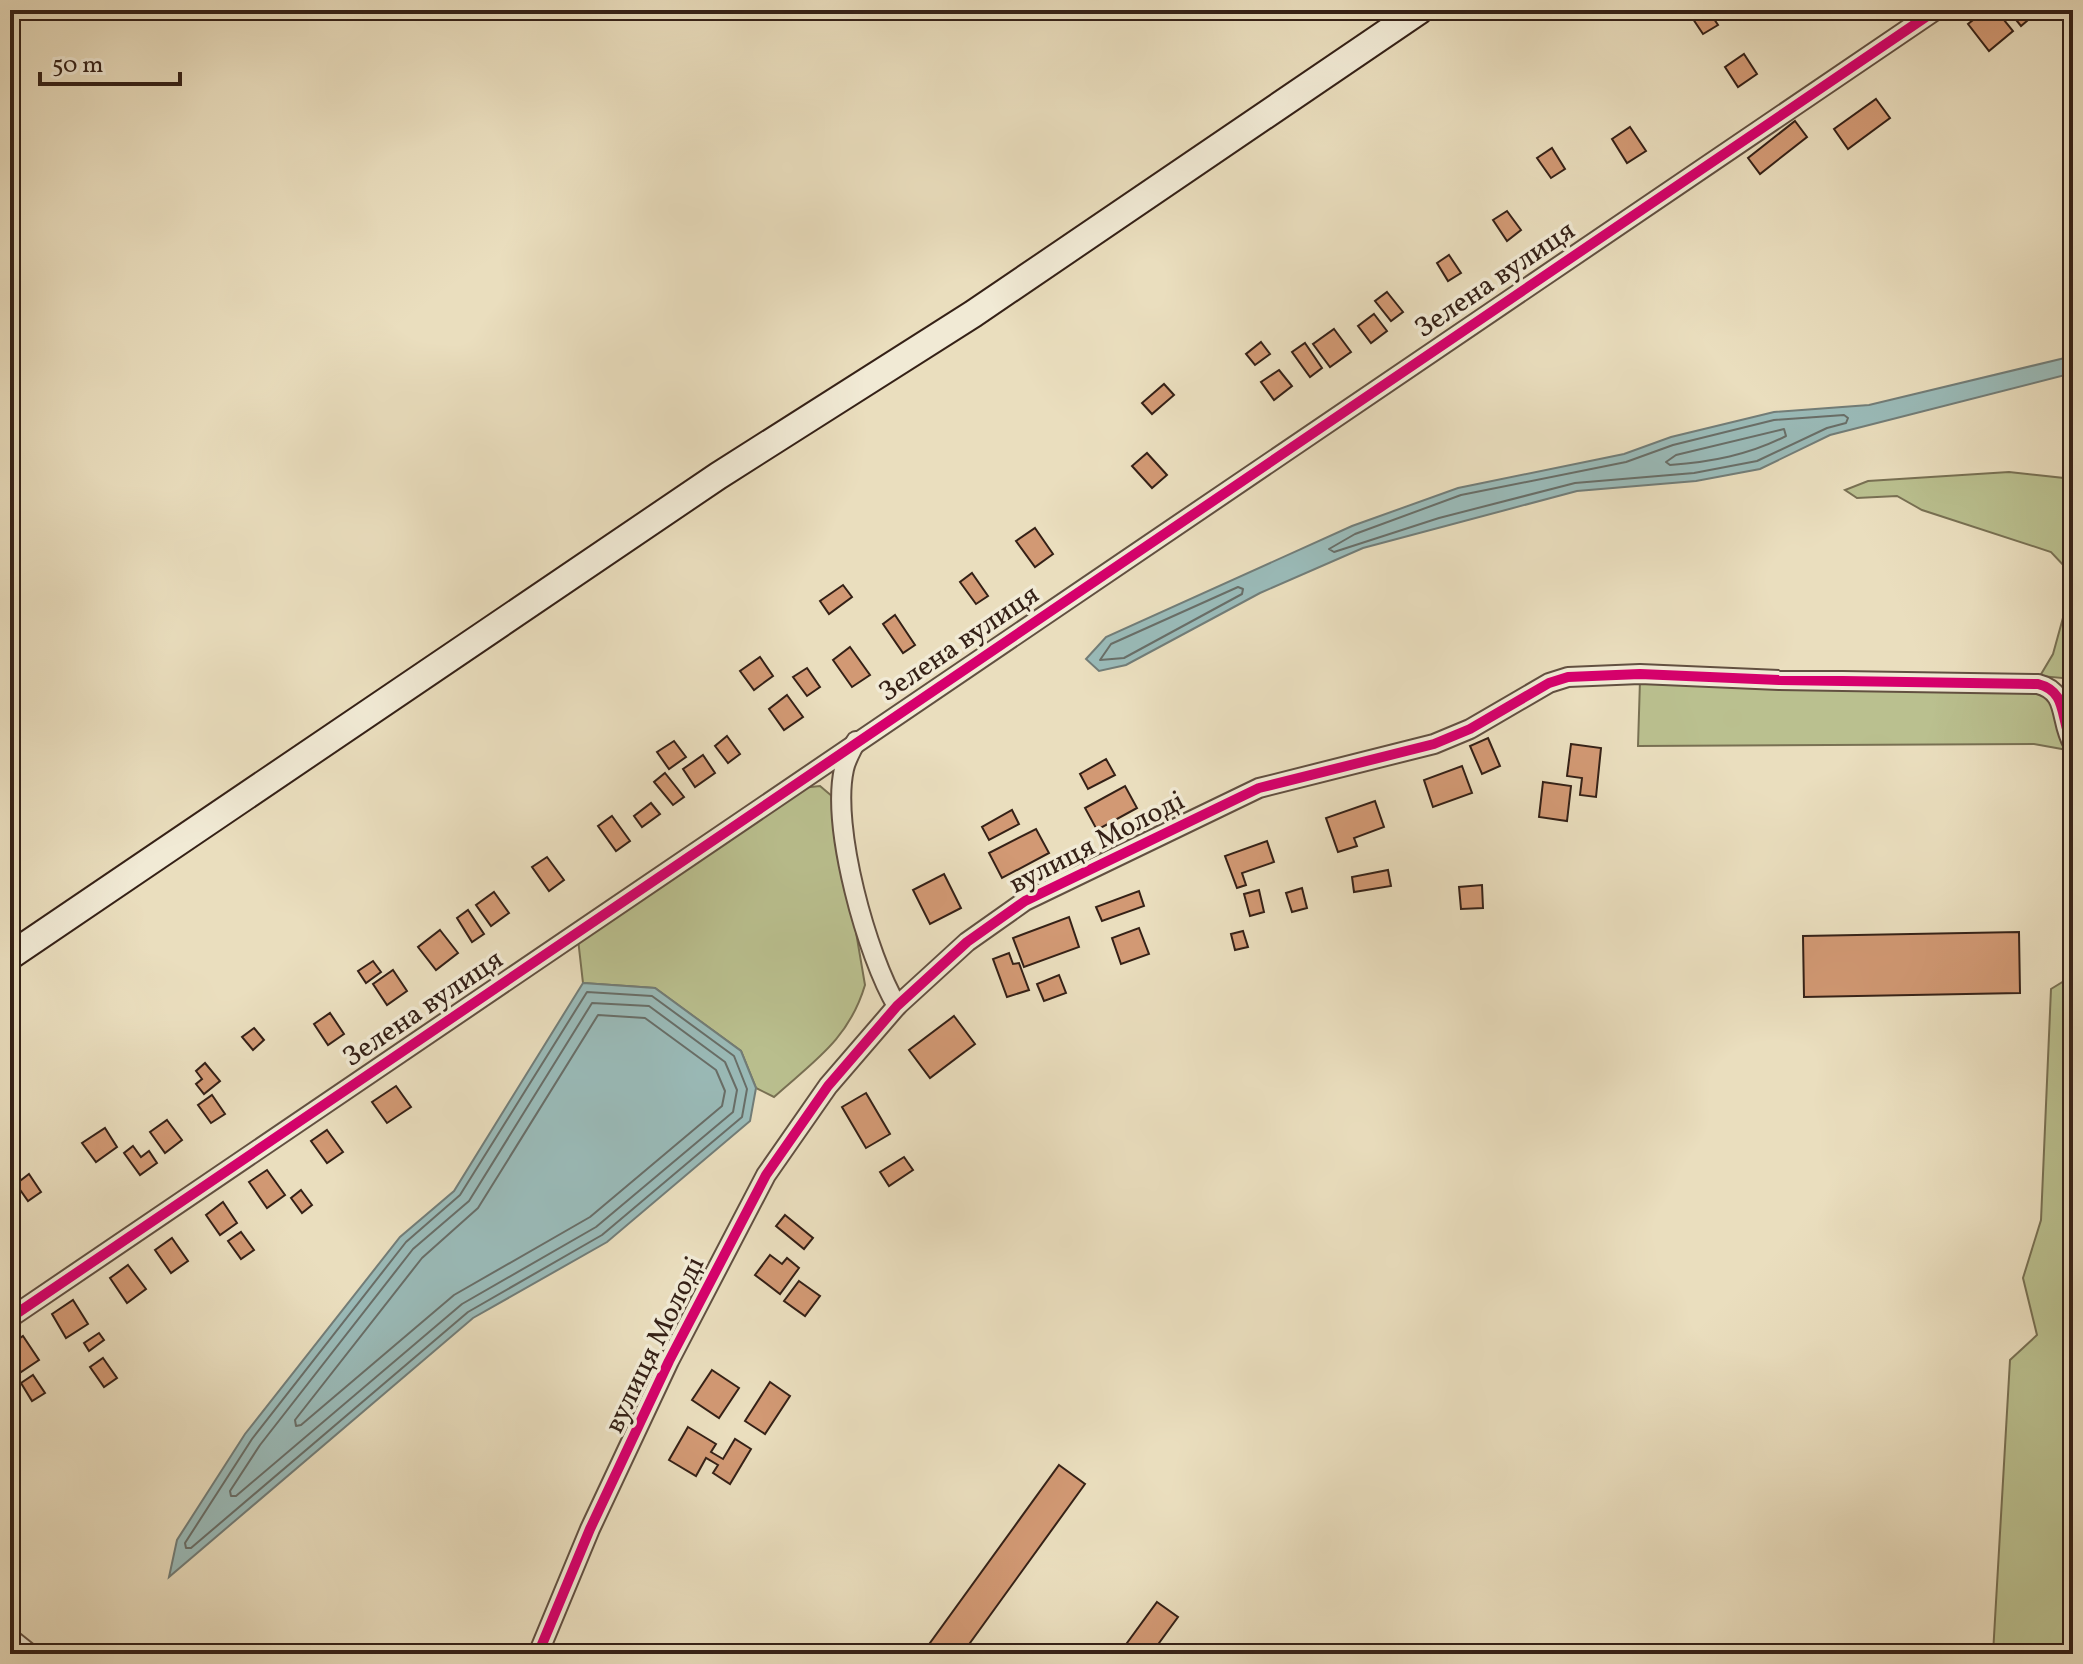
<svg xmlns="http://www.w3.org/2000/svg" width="2083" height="1664" font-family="Vollkorn,serif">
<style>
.green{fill:#bac08f;stroke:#787053;stroke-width:2}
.water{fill:#9abbb9;stroke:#727d78;stroke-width:2}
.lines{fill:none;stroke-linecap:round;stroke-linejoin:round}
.shore{stroke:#686e68;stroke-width:2}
.building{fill:#d29974;stroke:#352117;stroke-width:2}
.street-casing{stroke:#625041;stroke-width:22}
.secondary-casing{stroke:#352117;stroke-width:30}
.street{stroke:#f1ead5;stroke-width:18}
.secondary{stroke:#f1ead5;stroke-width:26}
.cycleway-casing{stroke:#f1ead5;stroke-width:15}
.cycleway{stroke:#d6006c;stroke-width:10}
.labels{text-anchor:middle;stroke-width:7;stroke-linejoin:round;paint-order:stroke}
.street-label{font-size:28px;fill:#352117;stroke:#f1ead5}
</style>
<rect width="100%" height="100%" fill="#eadebe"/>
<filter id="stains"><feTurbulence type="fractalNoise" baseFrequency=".0025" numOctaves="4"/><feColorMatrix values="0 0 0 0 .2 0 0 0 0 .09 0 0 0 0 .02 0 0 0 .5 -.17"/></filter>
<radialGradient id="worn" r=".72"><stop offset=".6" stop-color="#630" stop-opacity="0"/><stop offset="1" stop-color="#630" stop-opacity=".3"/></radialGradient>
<g class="green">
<polygon points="2009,472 2073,479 2073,679 2040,676 2053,654 2069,596 2067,569 2051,552 1922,510 1897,496 1857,498 1845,490 1868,481"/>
<polygon points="1640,680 2073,694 2073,751 2034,744 1638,746"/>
<path d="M820 786 833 797 865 985C849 1039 814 1061 774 1097L756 1088 741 1051 655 988 583 983 578 939 801 788Z"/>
<polygon points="2069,978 2073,978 2073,1654 1993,1654 2010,1360 2037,1335 2023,1278 2041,1220 2051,989"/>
</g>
<g class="water">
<polygon points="2073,356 2073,373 1830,435 1760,469 1696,481 1577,491 1363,548 1260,593 1126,665 1099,671 1086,659 1106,637 1352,526 1458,488 1624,454 1671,437 1774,412 1869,405"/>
<polygon points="583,983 655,988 741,1051 756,1088 750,1121 607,1242 473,1318 169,1577 177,1540 245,1434 400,1237 454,1191"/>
</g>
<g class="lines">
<g class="shore">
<polygon points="1844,415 1848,418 1846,423 1827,428 1757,461 1694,473 1575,483 1439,518 1334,552 1329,549 1355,534 1461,495 1626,462 1673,445 1774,420"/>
<path d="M1784 429 1786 436C1749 455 1711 462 1670 465L1666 462 1676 455Z"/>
<polygon points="1238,587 1243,589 1242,594 1124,658 1100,660 1111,644"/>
<polygon points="587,992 652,996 734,1056 747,1089 742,1117 602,1235 468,1312 191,1548 186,1548 185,1543 252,1439 406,1242 460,1195"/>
<polygon points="592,1003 649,1006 725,1062 737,1090 733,1112 596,1227 462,1304 236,1496 231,1496 230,1491 260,1445 413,1249 469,1201"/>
<polygon points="598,1015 645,1018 716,1070 725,1091 722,1106 590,1217 454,1295 301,1425 296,1426 295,1420 422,1258 478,1208"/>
</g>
</g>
<g class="building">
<polygon points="1694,10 1708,10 1718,25 1703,34 1689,13"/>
<polygon points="1986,10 1996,10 2013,31 1989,51 1968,24"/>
<polygon points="2008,10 2029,10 2034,15 2021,26"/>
<polygon points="1744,54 1757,74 1738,87 1725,67"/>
<polygon points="1876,99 1890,118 1848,149 1834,129"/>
<polygon points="1795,121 1807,137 1760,174 1748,158"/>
<polygon points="1630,127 1646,151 1627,163 1612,139"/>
<polygon points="1552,148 1565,169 1551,178 1537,158"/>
<polygon points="1507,211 1521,230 1507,241 1493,220"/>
<polygon points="1449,255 1461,273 1448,281 1437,263"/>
<polygon points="1387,292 1403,312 1391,321 1375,301"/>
<polygon points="1374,314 1387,331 1371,343 1358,326"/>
<polygon points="1334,329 1351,352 1330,367 1313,344"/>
<polygon points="1261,342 1270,354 1255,365 1246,354"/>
<polygon points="1305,343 1322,368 1310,377 1292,352"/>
<polygon points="1279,370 1292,386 1274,400 1261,382"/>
<polygon points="1164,384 1174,395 1152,414 1142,403"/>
<polygon points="1147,453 1167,475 1152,488 1132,466"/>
<polygon points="1035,528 1053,554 1035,567 1016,541"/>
<polygon points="972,573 988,596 976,604 960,582"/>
<polygon points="843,585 852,597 829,614 820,601"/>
<polygon points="895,615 915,645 903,653 883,624"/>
<polygon points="850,647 870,675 852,687 833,660"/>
<polygon points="760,657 773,676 754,690 740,671"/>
<polygon points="807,668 820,687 807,696 793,677"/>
<polygon points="787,695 803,717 784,730 769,709"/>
<polygon points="727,736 740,754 728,763 715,746"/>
<polygon points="1488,738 1500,766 1482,774 1470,746"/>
<polygon points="674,741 686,757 669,769 657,752"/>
<polygon points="1571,744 1601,748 1596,797 1580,795 1582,778 1567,776"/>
<polygon points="703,755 715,773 695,787 683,769"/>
<polygon points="1106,759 1115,775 1088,789 1080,774"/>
<polygon points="1462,766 1472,793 1433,807 1424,780"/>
<polygon points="665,773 684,797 673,805 654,782"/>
<polygon points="1543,782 1571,786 1567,821 1539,817"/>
<polygon points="1125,786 1137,808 1097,830 1085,808"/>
<polygon points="1375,801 1384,827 1354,838 1357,846 1338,852 1326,818"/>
<polygon points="651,803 660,814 642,827 634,816"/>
<polygon points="1012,810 1019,824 989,840 982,827"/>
<polygon points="612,816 630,841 616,851 598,826"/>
<polygon points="1036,829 1049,853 1002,878 989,853"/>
<polygon points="1267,841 1274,862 1242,873 1246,885 1237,888 1225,856"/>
<polygon points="547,857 564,880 549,891 532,867"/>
<polygon points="1388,870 1391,886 1354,892 1352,877"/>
<polygon points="944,874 961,908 930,924 913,890"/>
<polygon points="1482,885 1483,908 1461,909 1459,887"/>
<polygon points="1302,888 1307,908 1292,912 1286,893"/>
<polygon points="1259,890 1264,912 1250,916 1244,894"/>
<polygon points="1139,891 1144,906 1102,921 1096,907"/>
<polygon points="494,892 509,913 491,926 476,905"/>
<polygon points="468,910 484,934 472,942 457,918"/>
<polygon points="1069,917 1079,947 1024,967 1013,938"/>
<polygon points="1139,928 1149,954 1121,964 1112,938"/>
<polygon points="440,930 458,953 436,970 418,947"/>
<polygon points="1243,931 1248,947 1235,950 1231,934"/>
<polygon points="2019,932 2020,993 1804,997 1803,936"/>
<polygon points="1009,953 1013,964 1019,963 1029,990 1007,997 993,959"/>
<polygon points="373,961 381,972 366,983 358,971"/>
<polygon points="393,970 407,991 387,1005 373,984"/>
<polygon points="1059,975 1066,993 1044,1001 1037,984"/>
<polygon points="330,1013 344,1034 328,1045 314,1024"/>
<polygon points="954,1016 975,1044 930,1078 909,1050"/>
<polygon points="254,1028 264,1040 253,1050 242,1037"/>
<polygon points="205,1063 220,1081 204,1094 196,1084 202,1079 196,1071"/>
<polygon points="396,1086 411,1107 387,1123 372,1102"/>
<polygon points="866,1093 890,1134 866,1148 842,1107"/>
<polygon points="212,1095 225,1114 211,1123 198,1105"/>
<polygon points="167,1120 182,1140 165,1153 150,1132"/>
<polygon points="105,1128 117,1147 96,1162 82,1143"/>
<polygon points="327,1130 343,1152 327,1163 311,1141"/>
<polygon points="133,1146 141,1157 149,1151 157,1163 140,1175 124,1153"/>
<polygon points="904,1157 913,1170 889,1186 880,1172"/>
<polygon points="267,1170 285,1195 267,1208 249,1182"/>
<polygon points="29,1174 41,1192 28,1201 16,1184"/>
<polygon points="301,1190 312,1205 302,1213 291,1198"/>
<polygon points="223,1202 237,1223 220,1235 206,1215"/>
<polygon points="785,1215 813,1238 804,1249 776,1226"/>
<polygon points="241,1232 254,1250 241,1259 228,1241"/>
<polygon points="172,1238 188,1261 171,1273 155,1250"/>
<polygon points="770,1255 782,1264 787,1258 799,1268 780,1294 755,1275"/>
<polygon points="128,1265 146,1289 127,1303 110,1278"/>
<polygon points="799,1281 820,1296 805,1316 784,1301"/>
<polygon points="73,1300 88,1324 66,1338 52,1314"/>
<polygon points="99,1333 104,1340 89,1351 84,1343"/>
<polygon points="23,1336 39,1360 21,1372 10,1356 10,1345"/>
<polygon points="103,1358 117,1378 104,1387 90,1367"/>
<polygon points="712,1370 739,1388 719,1418 692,1400"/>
<polygon points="33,1375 45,1393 32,1401 21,1383"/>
<polygon points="770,1382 790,1396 765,1434 745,1421"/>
<polygon points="688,1427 716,1444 711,1452 723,1459 735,1439 751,1449 730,1484 713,1473 718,1465 706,1458 696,1476 669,1460"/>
<polygon points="1059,1465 1085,1484 962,1654 922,1654"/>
<polygon points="1157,1602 1178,1617 1151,1654 1119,1654"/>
</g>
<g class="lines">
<g class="street-casing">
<g id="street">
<path d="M856 741C852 750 846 759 844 769 831 827 867 956 897 1006"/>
<polyline points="10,1318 1936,10"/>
<polyline points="10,1638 30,1654"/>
<path d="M538 1654 590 1529 669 1361 766 1175 828 1086 897 1006 967 942 1025 901 1259 788 1434 744 1470 729 1549 683 1568 677 1640 674 1779 680 2038 684C2069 692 2059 720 2073 744"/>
</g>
</g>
<g class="secondary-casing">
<polyline id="secondary" points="10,956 718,476 973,314 1420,10"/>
</g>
<use href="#street" class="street"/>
<use href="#secondary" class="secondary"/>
<g class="cycleway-casing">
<g id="cycleway">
<polyline points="10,1318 1936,10"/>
<path d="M538 1654 590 1529 669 1361 766 1175 828 1086 897 1006 967 942 1025 901 1259 788 1434 744 1470 729 1549 683 1568 677 1640 674 1779 680 2038 684C2069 692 2059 720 2073 744"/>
</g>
</g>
<use href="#cycleway" class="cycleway"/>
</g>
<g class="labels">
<g class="street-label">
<text transform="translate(1494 278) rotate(-34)" y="10">Зелена вулиця</text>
<text transform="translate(958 642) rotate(-34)" y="10">Зелена вулиця</text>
<text transform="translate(1096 841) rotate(-27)" y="10">вулиця Молоді</text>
<text transform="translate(422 1007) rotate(-34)" y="10">Зелена вулиця</text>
<text transform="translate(653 1344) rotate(-64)" y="10">вулиця Молоді</text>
</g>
</g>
<rect width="2083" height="1664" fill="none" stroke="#eadebe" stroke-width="40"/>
<rect x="12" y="12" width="2059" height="1640" fill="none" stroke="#352117" stroke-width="4"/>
<rect x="20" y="20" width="2043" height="1624" fill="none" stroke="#352117" stroke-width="2"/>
<path d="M40 72v12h140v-12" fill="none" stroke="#352117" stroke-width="4"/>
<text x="52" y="72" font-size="24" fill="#352117" stroke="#f1ead5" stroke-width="6" paint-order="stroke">50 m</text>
<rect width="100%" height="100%" filter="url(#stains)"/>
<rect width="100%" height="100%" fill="url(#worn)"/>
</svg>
